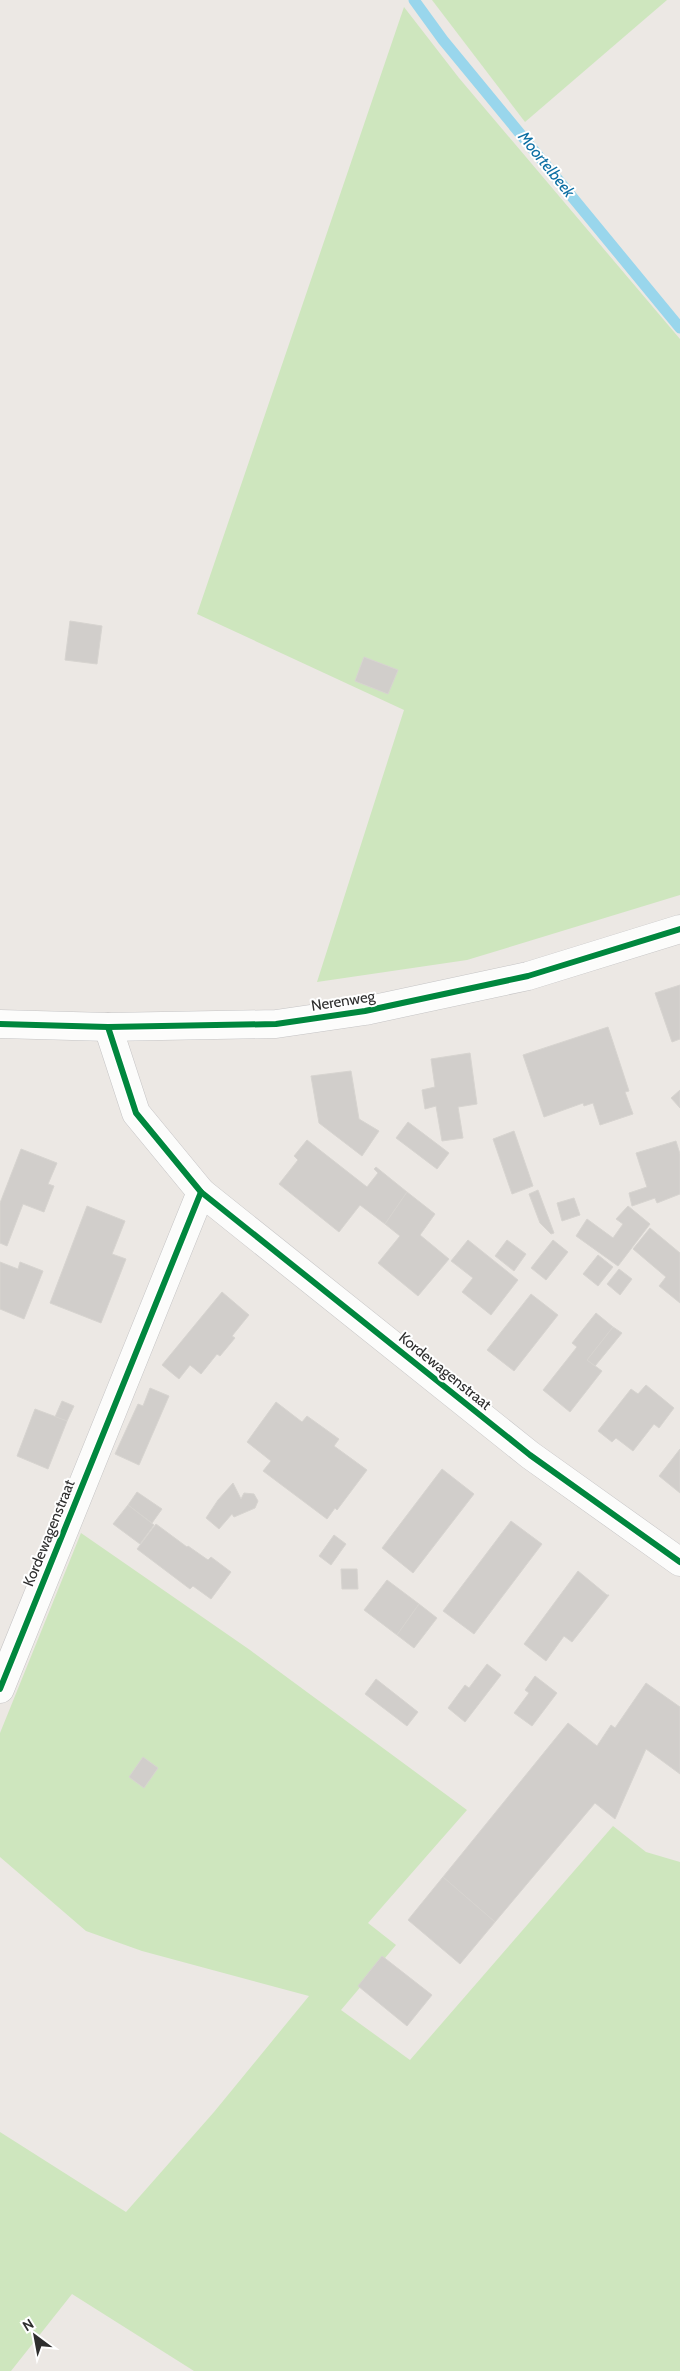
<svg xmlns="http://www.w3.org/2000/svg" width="680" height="2371" font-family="Cabin,sans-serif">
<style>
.green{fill:#cee6be}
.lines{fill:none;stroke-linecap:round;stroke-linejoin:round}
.stream{stroke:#99d6ec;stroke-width:11}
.building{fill:#d1cecb;stroke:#d7d4d0}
.minor-casing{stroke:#c5c4c5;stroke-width:29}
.minor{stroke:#fcfcfb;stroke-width:28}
.cycleway-casing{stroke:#fff;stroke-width:9}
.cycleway{stroke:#00873e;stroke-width:6}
.labels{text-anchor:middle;stroke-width:4;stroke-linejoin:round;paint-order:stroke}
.street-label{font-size:15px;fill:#2e2e2e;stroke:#fff}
.water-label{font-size:16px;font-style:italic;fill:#0d6fa3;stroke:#fff}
</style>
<rect width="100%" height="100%" fill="#ece8e4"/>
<g class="green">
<polygon points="432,0 667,0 525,122"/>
<polygon points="404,7 459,78 680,339 680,895 467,960 317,982 404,710 197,614"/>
<polygon points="81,1533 250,1650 467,1810 368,1923 396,1945 341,2010 410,2060 613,1826 646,1852 680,1862 680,2371 194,2371 72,2294 11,2371 0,2371 0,2132 126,2212 214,2112 309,1996 142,1951 86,1931 0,1857 0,1733"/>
</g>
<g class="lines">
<polyline class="stream" points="414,0 443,40 680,328"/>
</g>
<g class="building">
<polygon points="70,621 102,626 97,664 65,660"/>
<polygon points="364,657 398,670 388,694 355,681"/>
<polygon points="680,985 680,1039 672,1042 655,993"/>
<polygon points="608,1027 629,1091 625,1092 633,1114 600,1125 593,1103 584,1106 583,1103 544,1117 523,1055"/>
<polygon points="470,1053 477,1104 458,1107 463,1138 442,1141 436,1106 425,1109 422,1090 435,1087 431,1059"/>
<polygon points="351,1071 359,1119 379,1131 362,1156 319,1123 311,1076"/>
<polygon points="680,1090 680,1108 671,1098"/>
<polygon points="408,1122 449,1153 437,1169 396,1138"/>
<polygon points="514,1131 533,1186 512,1194 493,1139"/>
<polygon points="307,1140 367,1187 378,1173 374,1169 376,1167 407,1192 385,1224 360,1205 339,1232 279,1184 298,1160 294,1156"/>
<polygon points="676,1141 680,1154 680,1194 657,1203 655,1198 632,1206 629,1193 647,1187 636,1153"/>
<polygon points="21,1149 57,1163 48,1184 54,1186 44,1212 23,1204 7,1246 0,1243 0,1203"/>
<polygon points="538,1190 554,1233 551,1234 540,1223 529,1194"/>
<polygon points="407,1192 435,1214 420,1235 449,1259 418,1296 378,1263 400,1236 385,1224"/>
<polygon points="574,1198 580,1215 562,1221 557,1203"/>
<polygon points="87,1206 125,1221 112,1254 126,1259 101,1323 50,1303"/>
<polygon points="628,1206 650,1224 618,1266 576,1236 587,1219 613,1238 623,1224 616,1219"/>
<polygon points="650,1228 680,1253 680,1303 659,1286 666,1277 633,1249"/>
<polygon points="468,1240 518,1280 491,1315 462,1292 473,1278 451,1261"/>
<polygon points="507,1240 526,1254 514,1271 495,1256"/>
<polygon points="553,1240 568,1252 546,1280 531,1268"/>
<polygon points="598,1255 613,1267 598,1286 583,1274"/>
<polygon points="0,1262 18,1269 20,1262 43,1271 24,1319 0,1309"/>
<polygon points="619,1269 632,1279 620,1295 607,1284"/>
<polygon points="222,1292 249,1315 232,1336 235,1338 220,1356 217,1354 201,1374 190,1365 179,1379 162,1365"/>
<polygon points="531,1294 558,1315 514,1371 487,1350"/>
<polygon points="596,1313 613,1327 587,1360 602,1371 570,1412 543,1390 577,1347 572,1343"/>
<polygon points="613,1327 622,1333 595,1366 587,1360"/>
<polygon points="646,1385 674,1408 659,1428 654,1424 633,1451 616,1438 612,1442 598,1431 631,1389 638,1394"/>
<polygon points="150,1388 169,1396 139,1465 115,1454 138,1404 143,1406"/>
<polygon points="62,1401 74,1406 67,1421 55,1417"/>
<polygon points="276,1402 302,1422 307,1416 339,1439 334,1446 367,1470 337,1510 335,1508 327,1519 263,1471 271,1461 247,1442"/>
<polygon points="35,1409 67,1421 48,1469 17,1456"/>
<polygon points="680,1449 680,1493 659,1476"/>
<polygon points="442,1469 474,1494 413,1573 382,1548"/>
<polygon points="233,1483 241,1499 244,1493 254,1494 258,1501 255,1508 234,1517 232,1514 219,1529 206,1518 218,1500"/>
<polygon points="137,1492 162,1509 152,1523 128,1505"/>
<polygon points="128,1505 154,1525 140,1544 113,1524"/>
<polygon points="511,1521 542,1544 474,1634 443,1611"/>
<polygon points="156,1524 187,1547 188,1546 208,1560 211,1557 231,1572 211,1599 193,1586 190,1589 137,1549"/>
<polygon points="334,1535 346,1544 331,1565 319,1556"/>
<polygon points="341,1569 357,1569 358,1589 342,1589"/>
<polygon points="578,1571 607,1595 609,1595 572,1642 564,1636 546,1661 524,1644"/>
<polygon points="387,1580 419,1604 397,1635 364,1610"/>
<polygon points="419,1604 437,1618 414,1648 397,1635"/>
<polygon points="487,1664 501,1675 465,1722 448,1708 465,1685 469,1688"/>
<polygon points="535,1676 557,1693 532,1726 514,1713 529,1693 525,1690"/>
<polygon points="376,1679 418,1712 407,1726 365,1694"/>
<polygon points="646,1683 680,1707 680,1774 646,1749 615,1819 595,1803 495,1922 443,1877 568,1723 597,1746 611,1725 615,1728"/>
<polygon points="143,1757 158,1768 144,1788 129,1777"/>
<polygon points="443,1877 495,1922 460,1964 408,1920"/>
<polygon points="382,1956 432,1995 407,2026 358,1986"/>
</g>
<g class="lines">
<g class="minor-casing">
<g id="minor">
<polyline points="0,1024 108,1027 276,1024 365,1011 528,976 680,929"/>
<polyline points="108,1027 136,1113 201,1192 530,1455 680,1562"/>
<polyline points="0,1689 201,1192"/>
</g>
</g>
<use href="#minor" class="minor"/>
<g class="cycleway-casing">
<g id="cycleway">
<polyline points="0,1024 108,1027 276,1024 365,1011 528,976 680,929"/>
<polyline points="108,1027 136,1113 201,1192 530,1455 680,1562"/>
<polyline points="0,1689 201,1192"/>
</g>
</g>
<use href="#cycleway" class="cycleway"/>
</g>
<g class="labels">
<g class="street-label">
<text transform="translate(343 1001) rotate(-9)" y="5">Nerenweg</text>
<text transform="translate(445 1371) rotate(39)" y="5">Kordewagenstraat</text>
<text transform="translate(49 1533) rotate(-68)" y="5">Kordewagenstraat</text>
</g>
<g class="water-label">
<text transform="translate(547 164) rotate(51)" y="6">Moortelbeek</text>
</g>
</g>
<g transform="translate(35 2336) rotate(328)" stroke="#ffffff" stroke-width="4" paint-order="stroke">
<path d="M0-4L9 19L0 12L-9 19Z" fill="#2e2e2e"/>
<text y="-8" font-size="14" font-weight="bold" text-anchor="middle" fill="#2e2e2e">N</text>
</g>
</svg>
